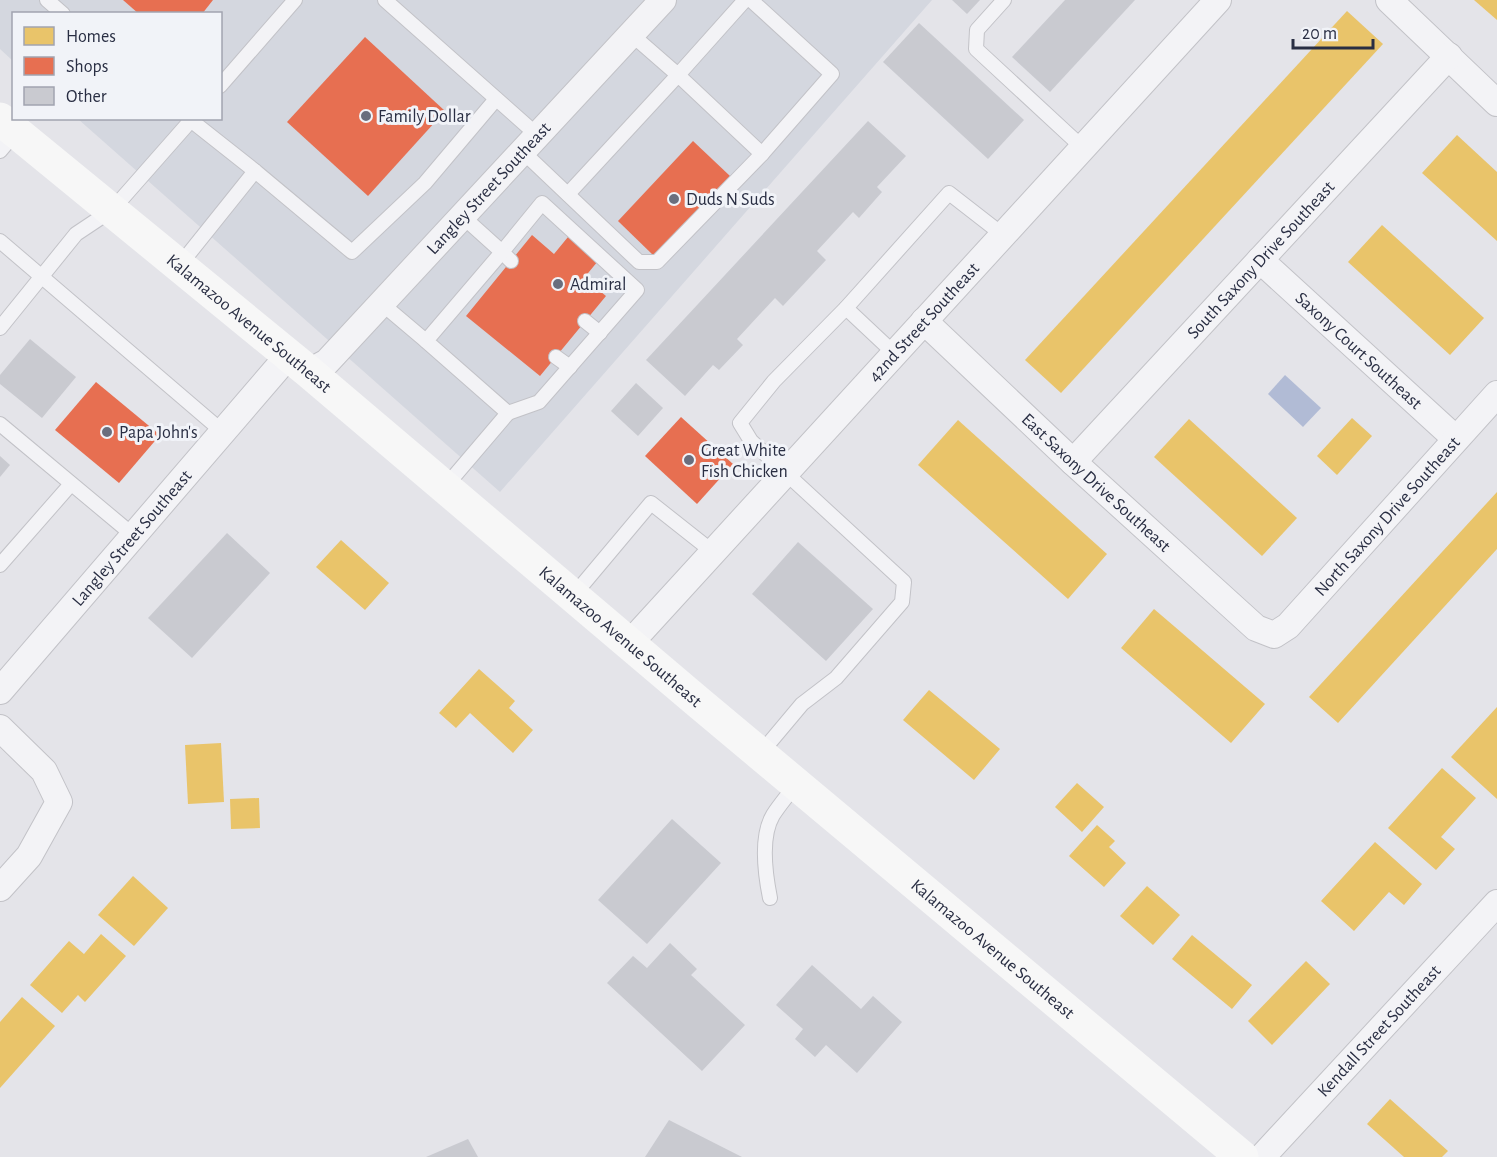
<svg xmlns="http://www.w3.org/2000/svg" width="1497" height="1157" font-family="'Alegreya Sans',sans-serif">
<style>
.built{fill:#d4d7df}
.water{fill:#b1bbd5}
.homes{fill:#e9c46a}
.shops{fill:#e76f51}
.building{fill:#c9cad0}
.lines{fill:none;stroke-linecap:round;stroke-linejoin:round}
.lane-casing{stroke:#c2c2c7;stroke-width:16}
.street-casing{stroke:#c2c2c7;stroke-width:28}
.lane{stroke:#f3f3f6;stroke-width:14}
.street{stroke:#f3f3f6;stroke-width:26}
.secondary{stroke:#f7f7f7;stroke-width:33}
.poi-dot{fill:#6a6e7d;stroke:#f1f3f8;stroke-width:2}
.labels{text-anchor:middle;stroke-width:6;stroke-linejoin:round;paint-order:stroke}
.poi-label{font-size:18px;fill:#292e43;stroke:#f1f3f8;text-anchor:start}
.street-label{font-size:18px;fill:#292e43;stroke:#f1f3f8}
</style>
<rect width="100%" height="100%" fill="#e4e4e9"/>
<polygon class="built" points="0,0 932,0 500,492 78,119 220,118 220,14 14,14 13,61 0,49"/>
<polygon class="water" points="1285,375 1321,408 1303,427 1268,394"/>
<g class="homes">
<polygon points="1474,0 1497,0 1497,20"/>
<polygon points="1347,11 1383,44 1061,393 1025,360"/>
<polygon points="1457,135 1497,172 1497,241 1422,173"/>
<polygon points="1382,225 1484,318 1450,355 1348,262"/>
<polygon points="1352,418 1372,436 1337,475 1317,456"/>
<polygon points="1189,419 1297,518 1262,556 1154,457"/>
<polygon points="958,420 1107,554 1068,599 918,465"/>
<polygon points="1497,492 1497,549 1338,723 1309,697"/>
<polygon points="341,540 389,583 365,610 316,567"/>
<polygon points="1154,609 1265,704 1231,743 1121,648"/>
<polygon points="479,669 515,701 509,708 533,730 513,753 470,713 456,728 439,713"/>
<polygon points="929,690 1000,749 974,780 903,720"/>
<polygon points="1497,707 1497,799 1451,757"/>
<polygon points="221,743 224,802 188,804 185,745"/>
<polygon points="1442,768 1476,798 1441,837 1455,849 1436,870 1388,828"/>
<polygon points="1077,783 1104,807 1082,832 1055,807"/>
<polygon points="259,798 260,828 231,829 230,799"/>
<polygon points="1097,825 1115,841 1109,847 1126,863 1104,887 1069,856"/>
<polygon points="1375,842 1422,884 1404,905 1389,892 1354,931 1321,901"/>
<polygon points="133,876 168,908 134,946 98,915"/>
<polygon points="1147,886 1180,915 1153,945 1120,916"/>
<polygon points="101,934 126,956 85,1002 78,995 62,1013 30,985 69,941 84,954"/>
<polygon points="1192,935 1252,985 1232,1009 1172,959"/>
<polygon points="1306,961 1330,984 1272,1045 1248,1021"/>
<polygon points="22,997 55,1026 0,1088 0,1022"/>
<polygon points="1390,1099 1448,1151 1442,1157 1404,1157 1367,1124"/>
</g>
<g class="shops">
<polygon points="123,0 213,0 202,14 139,14"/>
<polygon points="365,37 445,111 368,196 287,122"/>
<polygon points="693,141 730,176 654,256 618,221"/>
<polygon points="532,235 554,254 568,237 598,261 584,278 606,296 540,376 466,316"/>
<polygon points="96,382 160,435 119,483 55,430"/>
<polygon points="681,417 733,464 697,504 645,456"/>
</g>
<g class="building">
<polygon points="952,0 980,0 967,14"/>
<polygon points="1065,0 1135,0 1050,92 1012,57"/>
<polygon points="919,23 1024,120 988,159 883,62"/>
<polygon points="868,121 906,156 877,187 882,192 859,218 853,212 817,251 826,260 783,306 775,298 737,339 743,345 719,370 713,365 685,396 646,360"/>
<polygon points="30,339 76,377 42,418 0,384 0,375"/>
<polygon points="636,383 663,408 638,436 611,411"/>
<polygon points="0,456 10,465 0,477"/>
<polygon points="227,533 270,573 192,658 148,618"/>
<polygon points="798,542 873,609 826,661 752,594"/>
<polygon points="672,819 721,863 647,944 598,900"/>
<polygon points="670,943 697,969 691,975 745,1025 702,1071 607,983 633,956 647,968"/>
<polygon points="812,965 861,1009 873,996 902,1022 857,1073 826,1045 815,1057 795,1039 803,1029 776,1005"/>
<polygon points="669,1120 742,1157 645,1157"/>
<polygon points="468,1139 478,1157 426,1157"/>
</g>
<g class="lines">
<g class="lane-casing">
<g id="lane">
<polyline points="47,0 63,14"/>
<polyline points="385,0 536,134"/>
<polyline points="1004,0 977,30 976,49 1083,148"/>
<polyline points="631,34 678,75 745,0"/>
<polyline points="220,86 295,0"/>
<polyline points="188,118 255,171"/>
<polyline points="521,150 639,262 657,262 762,154 832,74 751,0"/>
<polyline points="0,151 16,132"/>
<polyline points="568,194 678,75 762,154"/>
<polyline points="0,241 223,432"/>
<polyline points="179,266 255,171 352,252 425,183 496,99"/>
<polyline points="381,303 426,341"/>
<polyline points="846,308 895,354"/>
<polyline points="585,321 600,333"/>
<polyline points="0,328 76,234 112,210 193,118"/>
<polyline points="556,357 570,367"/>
<polyline points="508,413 539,402 637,290 542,203 502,252 511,261"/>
<polyline points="0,424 133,535"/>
<polyline points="445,487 508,413 426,341 502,252 461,215"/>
<polyline points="0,565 71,484"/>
<polyline points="573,596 651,503 713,552"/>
<polyline points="760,754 802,704 836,678 902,602 904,582 751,441 740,423 774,381 846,308 949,193 1003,235"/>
<path d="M770 898C765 873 760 837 773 815 780 804 789 794 796 784"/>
</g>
</g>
<g class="street-casing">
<g id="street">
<polyline points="1389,0 1497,103"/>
<path id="s1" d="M1260 260 1456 439"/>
<path id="s2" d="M924 321 1073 462 1256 628 1274 635 1288 626 1497 394"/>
<path id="s3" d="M309 372 327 362 663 0"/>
<path id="s4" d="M1073 462 1449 56"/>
<path id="s5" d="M630 643 1218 0"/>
<path id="s6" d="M0 691 288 356"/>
<polyline points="0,728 44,771 59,802 29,856 0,888"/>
<path id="s7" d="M1262 1157 1497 903"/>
</g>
</g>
<use href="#lane" class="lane"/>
<use href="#street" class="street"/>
<path class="secondary" id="s8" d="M0 119 309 372 698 702 1242 1157"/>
</g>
<g class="poi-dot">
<circle cx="366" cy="116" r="6"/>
<circle cx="674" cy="199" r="6"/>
<circle cx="558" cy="284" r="6"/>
<circle cx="107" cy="432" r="6"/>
<circle cx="689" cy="460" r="6"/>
</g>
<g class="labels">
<g class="poi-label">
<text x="378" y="122">Family Dollar</text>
<text x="686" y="205">Duds N Suds</text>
<text x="570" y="290">Admiral</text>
<text x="119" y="438">Papa John's</text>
<text x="701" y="456">Great White<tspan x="701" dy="21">Fish Chicken</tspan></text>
</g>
<g class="street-label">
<text dy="6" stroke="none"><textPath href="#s3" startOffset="258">Langley Street Southeast</textPath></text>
<text dy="6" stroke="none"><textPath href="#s4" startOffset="276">South Saxony Drive Southeast</textPath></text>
<text dy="6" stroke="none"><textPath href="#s5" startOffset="435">42nd Street Southeast</textPath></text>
<text dy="6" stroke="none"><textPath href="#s8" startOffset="322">Kalamazoo Avenue Southeast</textPath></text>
<text dy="6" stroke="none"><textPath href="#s1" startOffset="134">Saxony Court Southeast</textPath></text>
<text dy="6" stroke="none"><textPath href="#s2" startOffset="236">East Saxony Drive Southeast</textPath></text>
<text dy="6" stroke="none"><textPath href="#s2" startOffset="636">North Saxony Drive Southeast</textPath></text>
<text dy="6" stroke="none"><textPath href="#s6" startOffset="202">Langley Street Southeast</textPath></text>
<text dy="6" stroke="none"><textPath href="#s8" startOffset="808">Kalamazoo Avenue Southeast</textPath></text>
<text dy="6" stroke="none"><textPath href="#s8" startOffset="1294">Kalamazoo Avenue Southeast</textPath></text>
<text dy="6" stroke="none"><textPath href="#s7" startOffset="172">Kendall Street Southeast</textPath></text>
</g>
</g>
<rect x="12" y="12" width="210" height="108" fill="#f1f3f8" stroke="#a1a4b0" stroke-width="1.5"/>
<rect x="24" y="27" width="30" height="18" fill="#e9c46a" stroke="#a1a4b0" stroke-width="1.5"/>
<text x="66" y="42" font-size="18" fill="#292e43">Homes</text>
<rect x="24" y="57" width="30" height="18" fill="#e76f51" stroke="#a1a4b0" stroke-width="1.5"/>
<text x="66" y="72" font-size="18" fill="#292e43">Shops</text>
<rect x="24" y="87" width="30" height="18" fill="#c9cad0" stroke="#a1a4b0" stroke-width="1.5"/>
<text x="66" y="102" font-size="18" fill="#292e43">Other</text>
<path d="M1293 39v9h80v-9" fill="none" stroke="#292e43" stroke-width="3"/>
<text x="1302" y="39" font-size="18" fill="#292e43" stroke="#f1f3f8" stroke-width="4.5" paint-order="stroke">20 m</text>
</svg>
